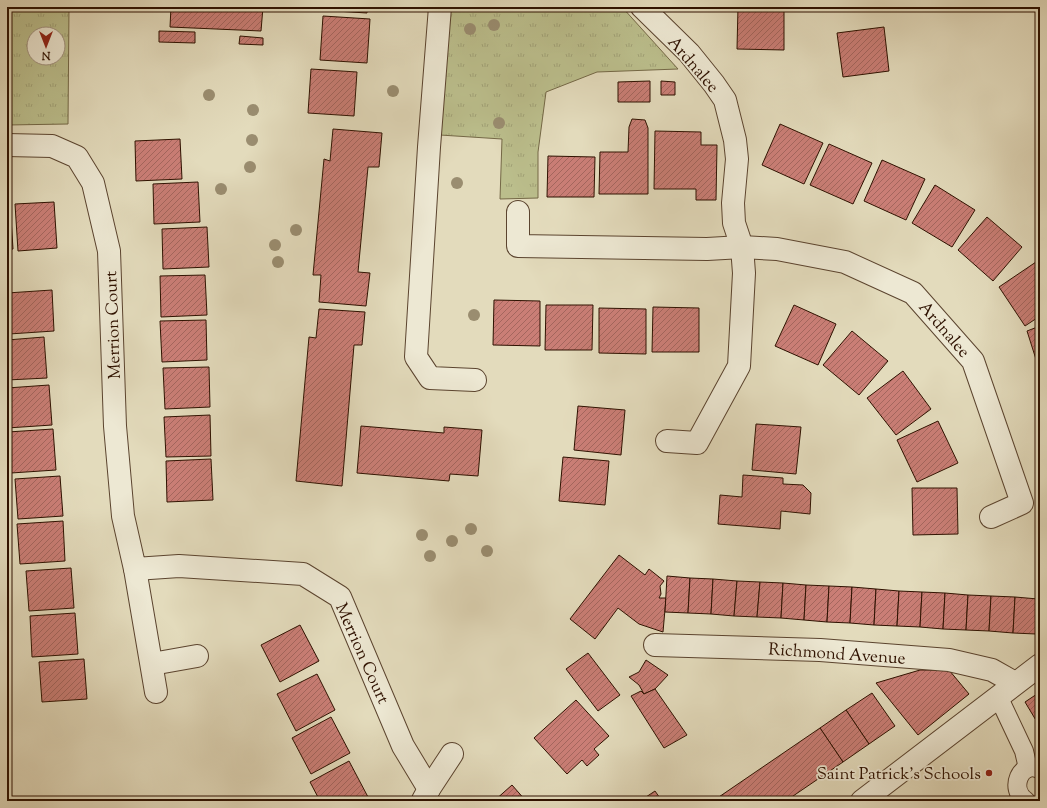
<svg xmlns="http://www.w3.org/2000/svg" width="1047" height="808" font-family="'Sorts Mill Goudy',serif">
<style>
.grass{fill:url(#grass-tufts);stroke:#746846;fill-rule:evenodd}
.building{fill:url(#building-hatch);stroke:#2e1100}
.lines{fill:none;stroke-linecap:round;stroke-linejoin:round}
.service-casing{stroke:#5b442f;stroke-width:20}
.minor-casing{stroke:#5b442f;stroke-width:24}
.service{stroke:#ede8d3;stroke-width:18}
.minor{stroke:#ede8d3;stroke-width:22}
.tree{fill:#9a8d70}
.poi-dot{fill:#8f2418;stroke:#ede8d3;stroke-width:1.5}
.labels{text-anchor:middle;stroke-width:3.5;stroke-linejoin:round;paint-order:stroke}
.street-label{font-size:17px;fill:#2e1100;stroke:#ede8d3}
.poi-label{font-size:17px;fill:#2e1100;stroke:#ede8d3;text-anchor:end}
</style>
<defs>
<pattern id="grass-tufts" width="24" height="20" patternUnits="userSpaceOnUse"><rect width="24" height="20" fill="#bbbe8c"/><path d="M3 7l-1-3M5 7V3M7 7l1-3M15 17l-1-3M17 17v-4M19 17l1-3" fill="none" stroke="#a1a277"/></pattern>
<pattern id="building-hatch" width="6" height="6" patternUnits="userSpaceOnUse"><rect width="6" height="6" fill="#ca7e76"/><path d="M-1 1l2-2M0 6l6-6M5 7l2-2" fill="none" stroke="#a4665e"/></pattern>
</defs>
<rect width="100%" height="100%" fill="#e3dbbc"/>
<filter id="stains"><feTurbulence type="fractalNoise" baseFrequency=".005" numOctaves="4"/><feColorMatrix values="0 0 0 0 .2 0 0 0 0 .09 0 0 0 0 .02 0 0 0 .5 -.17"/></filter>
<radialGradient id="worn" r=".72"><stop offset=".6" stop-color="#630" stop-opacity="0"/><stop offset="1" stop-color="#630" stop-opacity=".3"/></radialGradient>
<g class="grass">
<path d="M7 7H69L68 124 7 125ZM34 34H58V58H34Z"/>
<polygon points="450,7 622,7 678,69 597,72 546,92 538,152 538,198 500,199 502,139 440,135"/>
</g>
<g class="building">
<polygon points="171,7 263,7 261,31 170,27"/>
<polygon points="320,7 367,7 367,13 320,10"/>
<polygon points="738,7 784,7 784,50 737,49"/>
<polygon points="323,16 370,19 367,63 320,60"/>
<polygon points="884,27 889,71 843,77 837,33"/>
<polygon points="159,31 195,32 195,43 159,42"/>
<polygon points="240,36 263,38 263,45 239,44"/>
<polygon points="311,69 357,72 354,116 308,113"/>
<polygon points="650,81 650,102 618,102 618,82"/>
<polygon points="661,81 675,82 675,95 661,95"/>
<polygon points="632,119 645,120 648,128 648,194 599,194 600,152 628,152 629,127"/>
<polygon points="780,124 823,143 804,184 762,165"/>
<polygon points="333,129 382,133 379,167 368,167 358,272 370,273 366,306 319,302 321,275 313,275 324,159 330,161"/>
<polygon points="655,131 701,132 701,145 717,145 716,200 696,200 696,189 654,189"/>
<polygon points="180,139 182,179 136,181 135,141"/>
<polygon points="829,144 872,163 853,204 810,185"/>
<polygon points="548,156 595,157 594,197 547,197"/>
<polygon points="882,160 925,179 906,220 864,201"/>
<polygon points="198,182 200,222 154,224 153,184"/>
<polygon points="935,185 975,210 952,247 912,223"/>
<polygon points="54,202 57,248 18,251 15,204"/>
<polygon points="10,203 13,249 7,250 7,204"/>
<polygon points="987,217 1022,247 993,281 958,250"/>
<polygon points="207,227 209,267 163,269 162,229"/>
<polygon points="1036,262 1040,268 1040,316 1025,326 999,287"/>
<polygon points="205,275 207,315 161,317 160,276"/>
<polygon points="52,290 54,331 9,334 7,293"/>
<polygon points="494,300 540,301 540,346 493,345"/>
<polygon points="546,305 593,305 592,350 545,350"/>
<polygon points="794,305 836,324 818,365 775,346"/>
<polygon points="653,307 699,308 699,352 652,352"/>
<polygon points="599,308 646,309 646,354 599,353"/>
<polygon points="319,309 365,312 362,345 354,345 342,486 296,481 309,337 316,338"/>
<polygon points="206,320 207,360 162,362 160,321"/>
<polygon points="1040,326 1040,372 1027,331"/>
<polygon points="852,331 888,361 859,395 823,365"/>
<polygon points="44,337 47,378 7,380 7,340"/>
<polygon points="209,367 210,407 165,409 163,368"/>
<polygon points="903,371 931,409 896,435 867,398"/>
<polygon points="49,385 52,425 7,428 7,388"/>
<polygon points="578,406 625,410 621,455 574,450"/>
<polygon points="210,415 211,456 166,457 164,417"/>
<polygon points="938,421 958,463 917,482 897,440"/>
<polygon points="756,424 801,427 796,474 752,470"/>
<polygon points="361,426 444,433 444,427 482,430 478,476 450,474 449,481 357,473"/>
<polygon points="53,429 56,470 11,473 8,432"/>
<polygon points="563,457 609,461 605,505 559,501"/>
<polygon points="211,459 213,500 167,502 166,461"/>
<polygon points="743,475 783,478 783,484 803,485 811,493 810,514 781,511 780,529 718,524 720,495 742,497"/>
<polygon points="60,476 63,516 18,519 15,479"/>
<polygon points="912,488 957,488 958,534 913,535"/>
<polygon points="63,521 65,561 20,564 17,524"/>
<polygon points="619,555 645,575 649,569 664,581 660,586 661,594 659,598 666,598 663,632 639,624 618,608 595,639 570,619"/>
<polygon points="71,568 74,608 29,611 26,571"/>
<polygon points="667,576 690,578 688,613 665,612"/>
<polygon points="690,578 713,579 711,614 688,613"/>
<polygon points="713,579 737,581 734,616 711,614"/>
<polygon points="737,581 760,582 757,617 734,616"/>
<polygon points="760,582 783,583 781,618 757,617"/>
<polygon points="783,583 806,585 804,620 781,618"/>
<polygon points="806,585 829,586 827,622 804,620"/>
<polygon points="829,586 852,587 850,623 827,622"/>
<polygon points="852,587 876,589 874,625 850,623"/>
<polygon points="876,589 899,591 897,626 874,625"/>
<polygon points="899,591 922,592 920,627 897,626"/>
<polygon points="922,592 945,593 943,629 920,627"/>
<polygon points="945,593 968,595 966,630 943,629"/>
<polygon points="968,595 991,596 989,631 966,630"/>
<polygon points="991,596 1015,597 1013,633 989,631"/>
<polygon points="1015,597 1038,599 1036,634 1013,633"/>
<polygon points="75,613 78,654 32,657 30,616"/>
<polygon points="300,625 319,661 280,682 261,645"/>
<polygon points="588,653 620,695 598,711 566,669"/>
<polygon points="84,659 87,699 42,702 39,662"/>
<polygon points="646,660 668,675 655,689 644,694 639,685 629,677 639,672"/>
<polygon points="920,670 949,670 969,694 918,735 876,683"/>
<polygon points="317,674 335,710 296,731 277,694"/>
<polygon points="655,689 687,735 664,748 631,696 641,691 644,694"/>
<polygon points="1040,692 1040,727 1025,702"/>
<polygon points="872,693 895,726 869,744 846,710"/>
<polygon points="576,700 609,736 594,749 599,755 587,766 582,760 567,774 534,738"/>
<polygon points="846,710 869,744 843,762 820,728"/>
<polygon points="331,717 350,753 311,774 292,738"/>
<polygon points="820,728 843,762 796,794 786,801 713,801"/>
<polygon points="349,761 368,797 361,801 320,801 310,782"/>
<polygon points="512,785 526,801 494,801"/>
<polygon points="655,791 662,801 640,801"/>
</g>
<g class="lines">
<g class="service-casing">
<g id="service">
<polyline points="998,696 1024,751 1028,768"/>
<path d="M1026 801C1008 789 1021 760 1039 769"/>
</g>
</g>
<g class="minor-casing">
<g id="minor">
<polyline points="440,7 429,147 416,357 430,378 475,380"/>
<polyline points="642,7 689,53 714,84 725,100 735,140 737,159 733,203 734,223 742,247 744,273 739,366 697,443 667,441"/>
<polyline points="7,145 52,146 77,157 93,183 109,251 115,426 123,516 135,569 179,566 303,574 340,597 403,746 429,789"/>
<polyline points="518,212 518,246 707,249 742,247 777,249 845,262 913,293 973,361 1022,503 991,517"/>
<polyline points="135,569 156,692"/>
<polyline points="655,645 820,650 949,660 992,670 1015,683"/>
<polyline points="152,664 197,656"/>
<polyline points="423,800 429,789 452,754"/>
<polyline points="862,801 1040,665"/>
</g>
</g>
<use href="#service" class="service"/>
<use href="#minor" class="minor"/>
</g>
<g class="tree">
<circle cx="494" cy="25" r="6"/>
<circle cx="470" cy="29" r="6"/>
<circle cx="393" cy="91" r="6"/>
<circle cx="209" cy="95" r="6"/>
<circle cx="253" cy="110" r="6"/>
<circle cx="499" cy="123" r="6"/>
<circle cx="252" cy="140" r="6"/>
<circle cx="250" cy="167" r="6"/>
<circle cx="457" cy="183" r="6"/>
<circle cx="221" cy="189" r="6"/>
<circle cx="296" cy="230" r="6"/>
<circle cx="275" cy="245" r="6"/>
<circle cx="278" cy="262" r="6"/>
<circle cx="474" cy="315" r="6"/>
<circle cx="471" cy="529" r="6"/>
<circle cx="422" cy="535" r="6"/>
<circle cx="452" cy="541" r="6"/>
<circle cx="487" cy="551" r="6"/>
<circle cx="430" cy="556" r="6"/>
</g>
<circle class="poi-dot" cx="989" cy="773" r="4"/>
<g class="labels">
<g class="street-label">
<text transform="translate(694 64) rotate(49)" y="6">Ardnalee</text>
<text transform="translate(112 325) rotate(-92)" y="6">Merrion Court</text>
<text transform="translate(945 329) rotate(49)" y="6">Ardnalee</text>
<text transform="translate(363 653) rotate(66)" y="6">Merrion Court</text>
<text transform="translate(837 653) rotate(4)" y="6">Richmond Avenue</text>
</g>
<g class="poi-label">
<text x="981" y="779">Saint Patrick's Schools</text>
</g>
</g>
<rect width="1047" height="808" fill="none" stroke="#e3dbbc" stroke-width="24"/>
<rect x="8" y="8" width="1031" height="792" fill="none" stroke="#2e1100" stroke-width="2"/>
<rect x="12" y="12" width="1023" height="784" fill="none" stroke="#2e1100"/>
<g transform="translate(46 46) rotate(180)"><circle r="19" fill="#ede8d3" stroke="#a1927f"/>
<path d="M0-3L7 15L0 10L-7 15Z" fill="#8f2418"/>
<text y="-6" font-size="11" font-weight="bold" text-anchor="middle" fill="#2e1100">N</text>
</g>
<rect width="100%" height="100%" filter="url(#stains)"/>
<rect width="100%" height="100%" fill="url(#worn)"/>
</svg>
